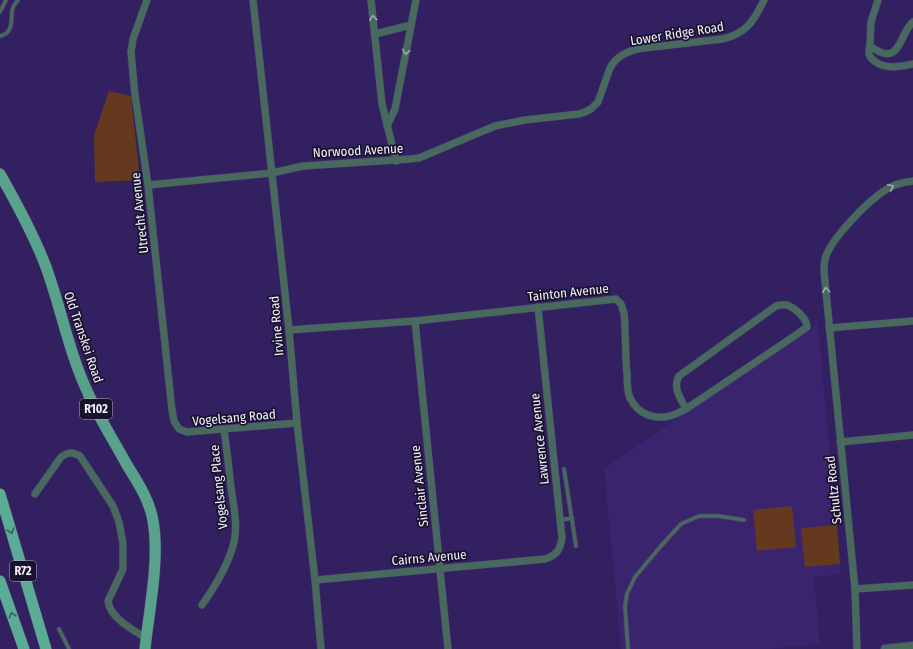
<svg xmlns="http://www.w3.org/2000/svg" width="913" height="649" font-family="'Fira Sans Condensed',sans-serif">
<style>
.built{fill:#39246d}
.green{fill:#65391d}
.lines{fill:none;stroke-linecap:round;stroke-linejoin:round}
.service-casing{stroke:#493973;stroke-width:5}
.minor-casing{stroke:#493973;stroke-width:8}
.tertiary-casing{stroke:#493973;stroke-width:10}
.primary-casing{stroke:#493973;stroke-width:12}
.trunk-casing{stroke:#493973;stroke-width:12}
.service{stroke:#47695e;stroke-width:3.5}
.minor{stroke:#47695e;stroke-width:7}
.tertiary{stroke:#47695e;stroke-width:8}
.primary{stroke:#58a18b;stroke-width:11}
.trunk{stroke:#5aac94;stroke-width:11}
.oneway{stroke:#9cadac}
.oneway2{stroke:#395f61}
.labels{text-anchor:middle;stroke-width:3.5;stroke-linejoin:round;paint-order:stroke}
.shield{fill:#18122e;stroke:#b1aebc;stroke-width:1}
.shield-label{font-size:12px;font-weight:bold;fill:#f2f1f9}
.street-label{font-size:13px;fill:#f2f1f9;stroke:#18122e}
</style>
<rect width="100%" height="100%" fill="#322061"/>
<polygon class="built" points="818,322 841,574 814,577 820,644 767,649 621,649 604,468"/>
<g class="green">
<polygon points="109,91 131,96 140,180 95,182 94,136"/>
<polygon points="792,506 796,547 757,551 753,510"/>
<polygon points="837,525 840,564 805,567 801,528"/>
</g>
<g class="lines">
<g class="service-casing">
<g id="service">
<polyline points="0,12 6,0"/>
<path d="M0 36C13 33 11 22 12 12 12 7 15 4 18 0"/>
<polyline points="564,469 576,546"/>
<polyline points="561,520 572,518"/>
<polyline points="59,629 69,649"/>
<polyline points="628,649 625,606 627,594 635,577 660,547 681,524 699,516 718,516 744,520"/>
</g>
</g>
<g class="minor-casing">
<g id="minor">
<polyline points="147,0 133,39 131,52 135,95 148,185 172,410 174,421 179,429 187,432 297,423"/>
<polyline points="253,0 289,330 297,423 315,580 321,649"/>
<polyline points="371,0 382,104 396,161"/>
<path d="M878 0 871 22 870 46C901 69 898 35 913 22"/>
<polyline points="375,34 411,25"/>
<path d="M870 46C868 52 868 56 873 60 884 70 900 67 913 64"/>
<polyline points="387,126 395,109 416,0"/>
<path d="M148 185 272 173 303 166 410 159 419 158 495 126 525 120 579 114 585 112 591 109 598 102 610 68C617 55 629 50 644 48L722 39C746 34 754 21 764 0"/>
<polyline points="415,321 448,649"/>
<polyline points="829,328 913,321"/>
<path d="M289 330 415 321 616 299 621 304 624 313C626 333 625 354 627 374 627 382 627 391 630 398 634 406 640 412 648 415 662 420 673 416 686 409L793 337 807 327C807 318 795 308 787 305 783 304 780 305 776 306L679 376C672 387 681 399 686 409"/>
<polyline points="840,442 913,435"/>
<path d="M35 494 61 457C68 452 72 452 80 456L113 506 119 522 123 543V569L108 601C110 618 133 630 146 638"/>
<path d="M315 580 545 559C557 555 560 550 562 538L538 307"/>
<polyline points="855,589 913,585"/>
<path d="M202 605C214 588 226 569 232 549 239 530 234 507 231 488 229 469 227 450 224 430"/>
<path d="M857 649 855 589 824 271C824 266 824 261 826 256 833 237 867 202 884 191 892 185 903 182 913 181"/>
</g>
</g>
<g class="tertiary-casing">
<polyline id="tertiary" points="885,649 913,646"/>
</g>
<g class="primary-casing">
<path id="primary" d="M0 174C17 204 34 235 46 267 61 308 69 353 88 393 99 418 114 441 127 465 137 481 148 498 152 516 161 555 149 609 145 649"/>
</g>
<g class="trunk-casing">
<g id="trunk">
<polyline points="0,494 46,649"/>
<polyline points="0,581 24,649"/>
</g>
</g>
<use href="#service" class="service"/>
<use href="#minor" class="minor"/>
<use href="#tertiary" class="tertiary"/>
<use href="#primary" class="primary"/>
<use href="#trunk" class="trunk"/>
</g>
<defs><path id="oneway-chevron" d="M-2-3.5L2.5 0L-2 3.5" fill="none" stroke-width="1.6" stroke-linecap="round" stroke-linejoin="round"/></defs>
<g class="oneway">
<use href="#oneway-chevron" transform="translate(373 18) rotate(-97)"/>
<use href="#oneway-chevron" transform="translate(406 52) rotate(100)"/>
<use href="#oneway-chevron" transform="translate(891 187) rotate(-25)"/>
<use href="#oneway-chevron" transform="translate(826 290) rotate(-95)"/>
</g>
<g class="oneway2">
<use href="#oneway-chevron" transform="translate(11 531) rotate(73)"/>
<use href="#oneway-chevron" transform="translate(12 615) rotate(-109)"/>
</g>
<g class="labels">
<g class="shield">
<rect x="80" y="399" width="32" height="20" rx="3"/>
<rect x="10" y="561" width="26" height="20" rx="3"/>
</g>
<g class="shield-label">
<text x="96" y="413">R102</text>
<text x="23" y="575">R72</text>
</g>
<g class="street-label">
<text transform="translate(677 33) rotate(-9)" y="5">Lower Ridge Road</text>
<text transform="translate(358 150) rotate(-3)" y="5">Norwood Avenue</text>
<text transform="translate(139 213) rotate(-96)" y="5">Utrecht Avenue</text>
<text transform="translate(568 292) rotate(-6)" y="5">Tainton Avenue</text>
<text transform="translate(276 326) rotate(-95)" y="5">Irvine Road</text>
<text transform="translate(84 337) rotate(71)" y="5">Old Transkei Road</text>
<text transform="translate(234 417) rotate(-5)" y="5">Vogelsang Road</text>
<text transform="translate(539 439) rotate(-96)" y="5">Lawrence Avenue</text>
<text transform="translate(419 486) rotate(-96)" y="5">Sinclair Avenue</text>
<text transform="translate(218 487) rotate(-96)" y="5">Vogelsang Place</text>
<text transform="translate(833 490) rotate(-96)" y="5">Schultz Road</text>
<text transform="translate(429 557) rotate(-5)" y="5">Cairns Avenue</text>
</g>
</g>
</svg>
